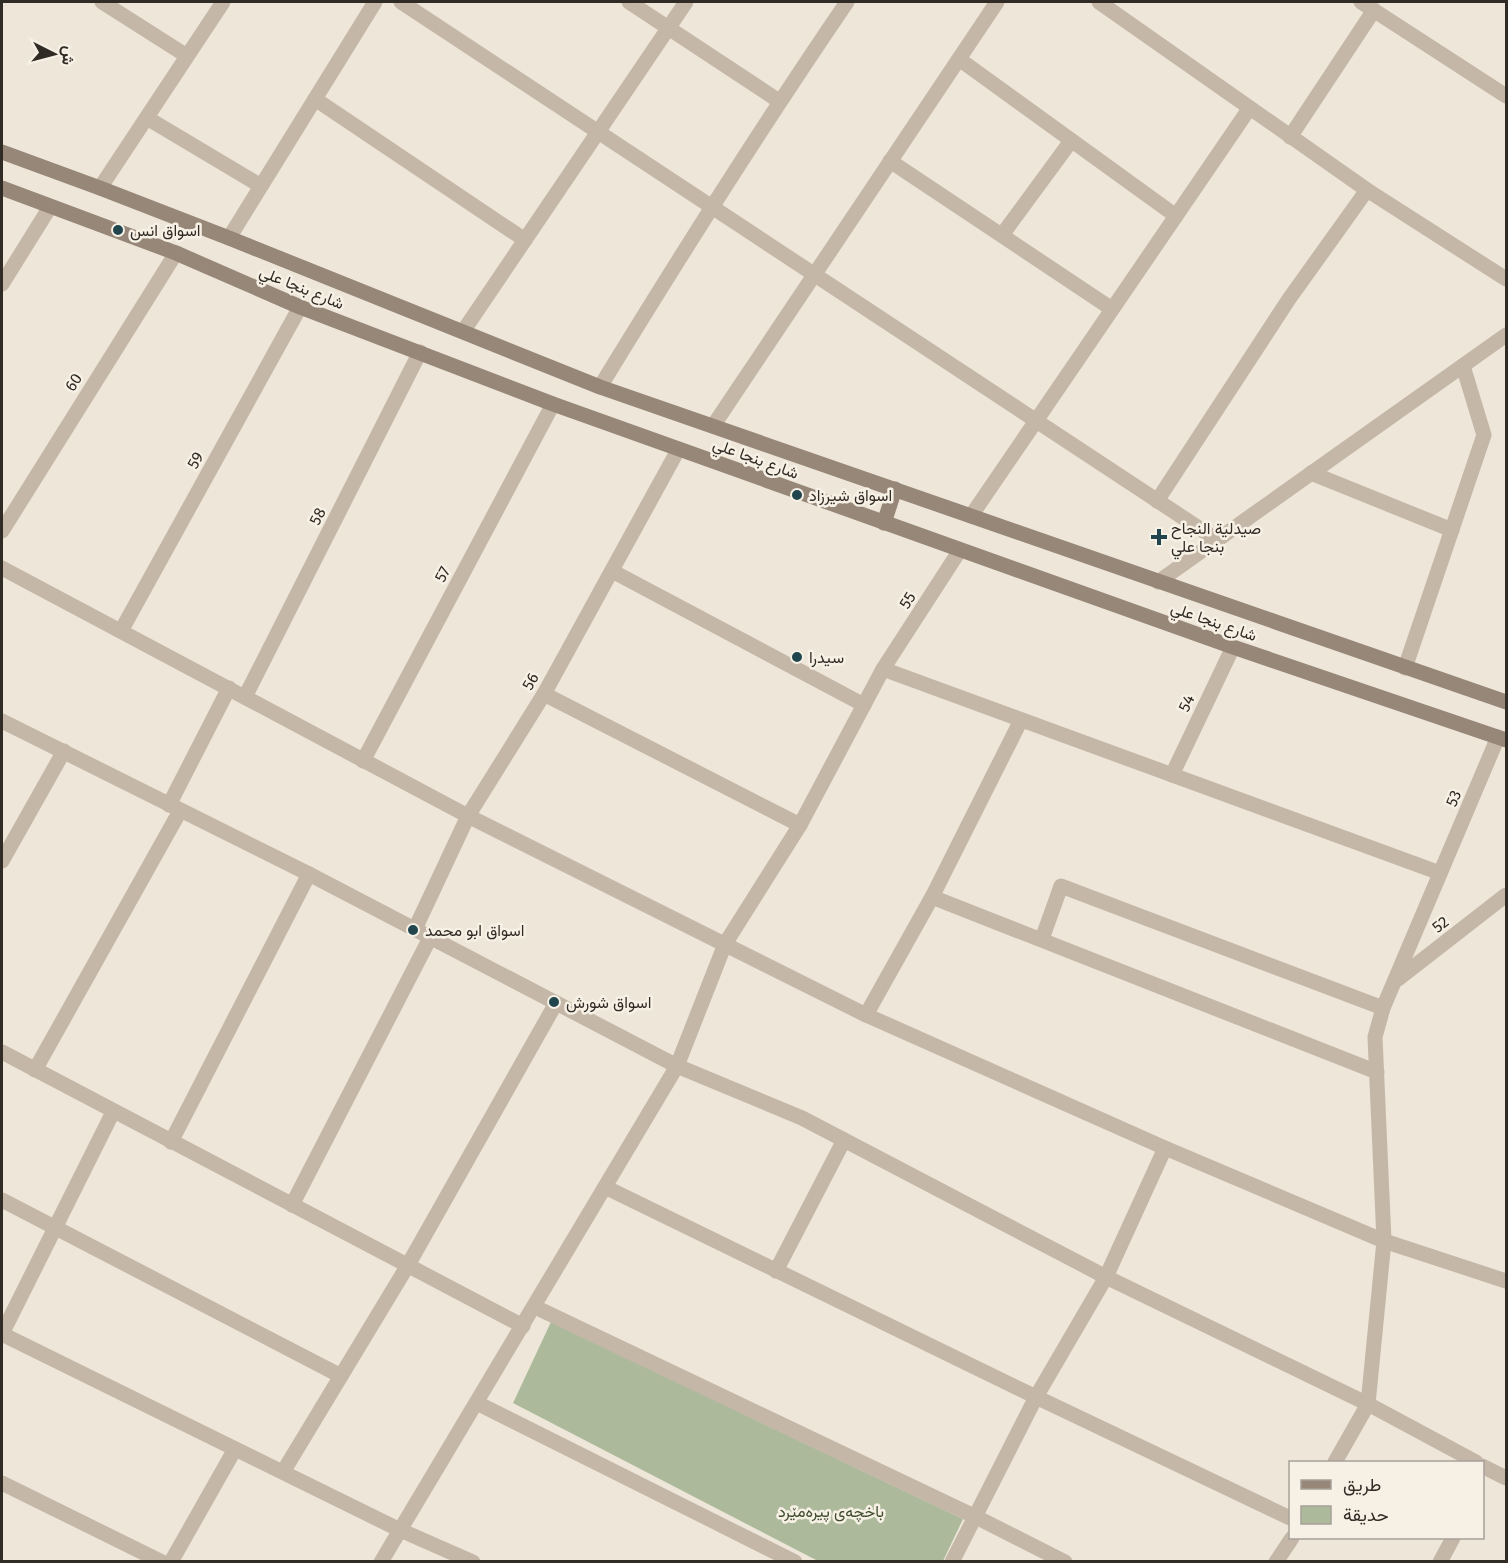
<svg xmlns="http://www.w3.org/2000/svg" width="1508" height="1563" font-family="'Fira Sans',Vazirmatn,sans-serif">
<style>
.green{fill:#acba9b}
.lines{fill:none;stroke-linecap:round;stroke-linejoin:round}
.street{stroke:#c4b7a7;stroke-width:15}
.secondary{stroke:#978779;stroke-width:15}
.poi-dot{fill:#21454d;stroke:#f6f0e5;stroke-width:2}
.labels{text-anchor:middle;stroke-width:5;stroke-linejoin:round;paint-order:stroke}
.poi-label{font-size:16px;fill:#312b26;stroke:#f6f0e5;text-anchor:start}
.street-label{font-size:16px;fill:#312b26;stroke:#f6f0e5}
.park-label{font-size:16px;fill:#3e4c2d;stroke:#f6f0e5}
</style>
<rect width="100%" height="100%" fill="#ede6d9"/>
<polygon class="green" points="551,1322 963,1519 943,1561 818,1561 513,1403"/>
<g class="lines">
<g class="street">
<polyline points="102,2 187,56"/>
<polyline points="401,2 1217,540"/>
<polyline points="629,2 779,101"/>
<polyline points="1099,2 1367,190 1506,279"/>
<polyline points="1361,2 1506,96"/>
<polyline points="959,59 1176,216"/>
<polyline points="315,99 525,240"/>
<polyline points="147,118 261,186"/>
<polyline points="1290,137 1374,10"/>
<polyline points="890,161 1112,309"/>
<polyline points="100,188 223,2"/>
<polyline points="1002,235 1071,141"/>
<polyline points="229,238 375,2"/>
<polyline points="2,284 50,207"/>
<polyline points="464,330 686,2"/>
<path d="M600 387C680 256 761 128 847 2"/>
<polyline points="713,426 997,2"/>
<polyline points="1311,473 1452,530"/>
<polyline points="1157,501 1289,299 1367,190"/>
<polyline points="971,516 1249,109"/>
<polyline points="2,531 176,253"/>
<polyline points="2,568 468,816 866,1015 1165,1148 1384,1241 1506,1281"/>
<polyline points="612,571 864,705"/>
<polyline points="1158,582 1506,335"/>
<polyline points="121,631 300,307"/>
<polyline points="1405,668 1484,435 1463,366"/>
<polyline points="883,669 1440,873"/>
<polyline points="544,694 800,825"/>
<polyline points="245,697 420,352"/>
<polyline points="2,721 309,874 677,1066 802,1118 1106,1277 1368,1404 1476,1462"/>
<polyline points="363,761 553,404"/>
<polyline points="1172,775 1233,647"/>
<polyline points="169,805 229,688"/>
<polyline points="2,861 64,751"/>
<polyline points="932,897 1377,1072"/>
<polyline points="415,929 468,816 544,694 678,450"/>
<polyline points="1042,939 1061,886 1383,1008"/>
<polyline points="1398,979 1506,895"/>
<polyline points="866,1015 932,897 1021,720"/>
<polyline points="2,1052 523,1326"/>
<polyline points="35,1070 180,811"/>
<polyline points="171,1142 309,874"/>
<polyline points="605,1187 1036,1397 1290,1518"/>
<polyline points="2,1200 341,1376"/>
<polyline points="292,1205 430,938"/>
<polyline points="776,1271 844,1140"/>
<polyline points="535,1307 974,1516 1065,1562"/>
<polyline points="2,1334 400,1530 473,1562"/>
<polyline points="2,1334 113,1112"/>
<polyline points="477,1403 795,1562"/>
<polyline points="1335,1462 1368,1404 1384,1241 1375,1037 1383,1008 1498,737"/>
<polyline points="1482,1466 1506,1478"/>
<polyline points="283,1472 408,1265 556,1003"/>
<polyline points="2,1483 162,1562"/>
<polyline points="171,1562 235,1449"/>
<polyline points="381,1562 677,1066 725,944 800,825 883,669 960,550"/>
<polyline points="952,1562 1036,1397 1106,1277 1165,1148"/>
<polyline points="1276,1562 1292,1538"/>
<polyline points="1440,1562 1453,1538"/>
</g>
<g class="secondary">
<polyline points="2,152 100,188 229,238 600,387 1506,702"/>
<polyline points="2,188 176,253 300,307 553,404 1233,647 1506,740"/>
<polyline points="884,523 895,489"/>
</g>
</g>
<g class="poi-dot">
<circle cx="118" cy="230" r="6"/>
<circle cx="797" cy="495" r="6"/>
<path d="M1156 528h6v6h6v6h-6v6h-6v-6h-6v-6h6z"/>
<circle cx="797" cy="657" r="6"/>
<circle cx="413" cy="930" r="6"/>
<circle cx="554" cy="1002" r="6"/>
</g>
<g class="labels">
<g class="poi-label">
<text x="130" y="236">اسواق انس</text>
<text x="809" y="501">اسواق شيرزاد</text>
<text x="1171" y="534">صيدلية النجاح<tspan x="1171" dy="18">بنجا علي</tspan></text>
<text x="809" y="663">سيدرا</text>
<text x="425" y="936">اسواق ابو محمد</text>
<text x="566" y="1008">اسواق شورش</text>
</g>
<g class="street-label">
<text transform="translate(302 287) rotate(22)" y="6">شارع بنجا علي</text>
<text transform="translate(73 382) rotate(-58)" y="6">60</text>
<text transform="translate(756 458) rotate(20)" y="6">شارع بنجا علي</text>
<text transform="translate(195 460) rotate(-61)" y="6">59</text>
<text transform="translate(317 516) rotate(-63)" y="6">58</text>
<text transform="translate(442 574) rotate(-62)" y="6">57</text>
<text transform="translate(907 600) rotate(-57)" y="6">55</text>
<text transform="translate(1214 621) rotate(19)" y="6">شارع بنجا علي</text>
<text transform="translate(530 681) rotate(-60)" y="6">56</text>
<text transform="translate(1186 703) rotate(-64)" y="6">54</text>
<text transform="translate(1453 798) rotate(-67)" y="6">53</text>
<text transform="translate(1440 924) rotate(-38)" y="6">52</text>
</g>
<g class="park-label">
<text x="831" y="1517">باخچەی پیرەمێرد</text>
</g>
</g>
<rect width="1508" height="1563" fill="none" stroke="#312b26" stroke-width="6"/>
<rect x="1289" y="1461" width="195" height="78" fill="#f6f0e5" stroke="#a7a199" stroke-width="1.5"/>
<rect x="1301" y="1480" width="30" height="9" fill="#978779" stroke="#a7a199" stroke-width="1.5"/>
<text x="1343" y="1491" font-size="18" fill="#312b26">طريق</text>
<rect x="1301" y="1506" width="30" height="18" fill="#acba9b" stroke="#a7a199" stroke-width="1.5"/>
<text x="1343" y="1521" font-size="18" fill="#312b26">حديقة</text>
<g transform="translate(54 54) rotate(96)" stroke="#f6f0e5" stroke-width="4.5" paint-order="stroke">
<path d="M0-4.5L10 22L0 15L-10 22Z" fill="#312b26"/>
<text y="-9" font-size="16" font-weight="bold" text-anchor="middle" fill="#312b26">ش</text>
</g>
</svg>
